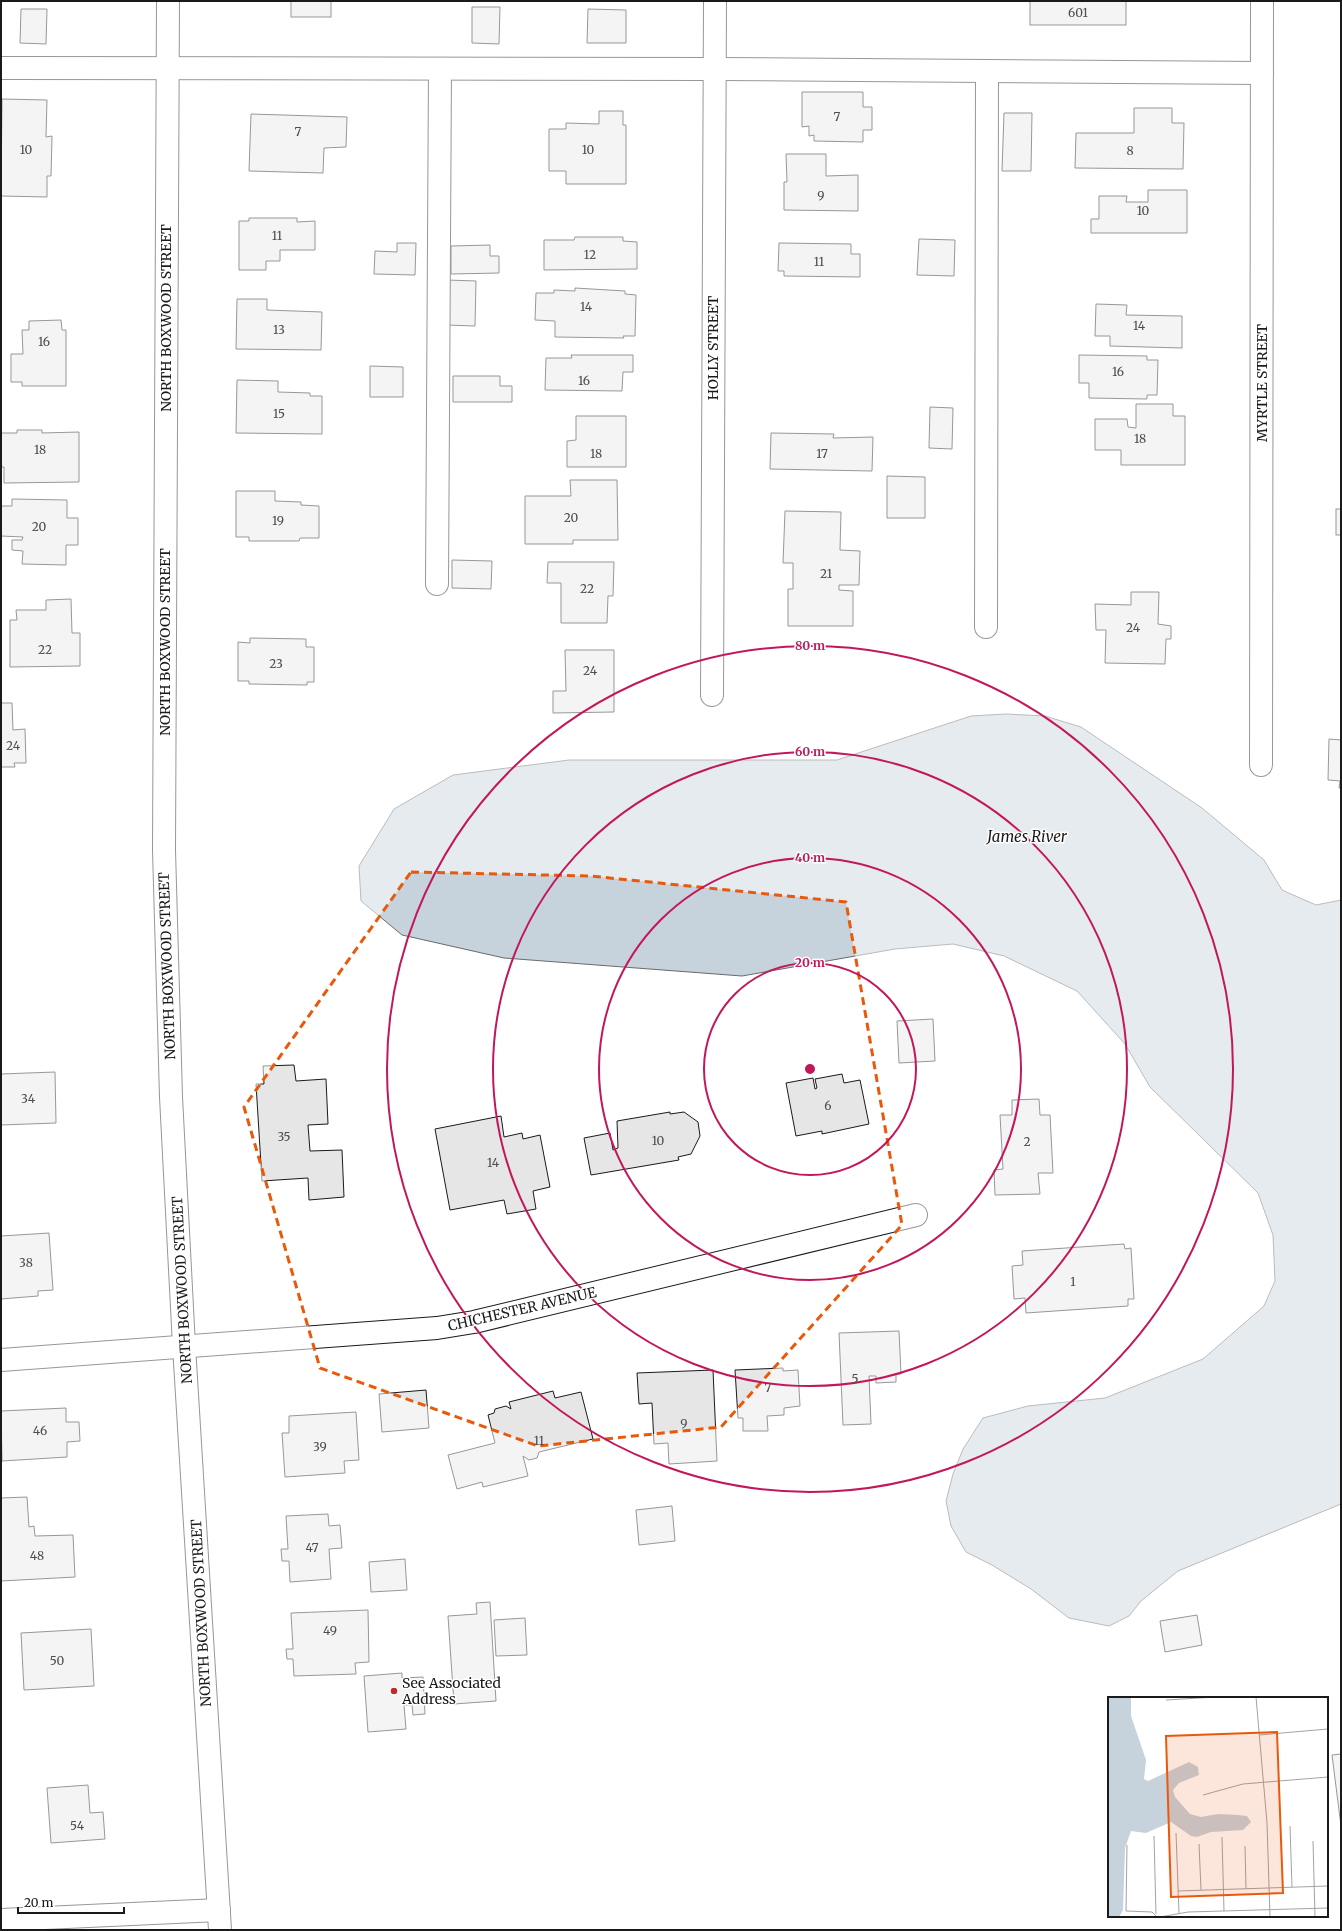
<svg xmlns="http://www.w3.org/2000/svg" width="1342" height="1931" font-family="Merriweather,serif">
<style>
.water{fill:#c6d2dc;stroke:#6a6a6a}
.building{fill:#e6e6e6;stroke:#1a1a1a}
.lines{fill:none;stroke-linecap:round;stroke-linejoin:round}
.minor-casing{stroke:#1a1a1a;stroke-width:24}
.minor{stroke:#fff;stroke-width:22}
.marked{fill:none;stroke:#e8590c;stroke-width:3;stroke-dasharray:8 5;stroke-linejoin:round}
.ring{fill:none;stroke:#c2185b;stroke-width:2}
.poi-dot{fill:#c62828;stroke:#fff;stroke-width:1.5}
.labels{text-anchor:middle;stroke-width:3;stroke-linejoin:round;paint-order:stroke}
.number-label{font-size:12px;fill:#4d4d4d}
.street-label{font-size:14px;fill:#1a1a1a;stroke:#fff}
.poi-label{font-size:14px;fill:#1a1a1a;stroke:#fff;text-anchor:start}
.water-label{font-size:15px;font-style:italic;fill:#1a1a1a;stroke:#fff}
.inset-road{fill:none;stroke:#a3a3a3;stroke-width:1}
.view{fill:#e8590c;fill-opacity:0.15;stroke:#e8590c;stroke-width:2}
.inset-edge{fill:none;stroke:#1a1a1a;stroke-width:2}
.centre{fill:#c2185b;stroke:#fff;stroke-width:2}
.ring-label{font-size:12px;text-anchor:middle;font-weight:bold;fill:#c2185b;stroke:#fff;stroke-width:3;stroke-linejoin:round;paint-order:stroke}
</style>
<rect width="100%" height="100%" fill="#fff"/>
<polygon class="water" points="1006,714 1045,716 1081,727 1202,808 1264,860 1282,890 1316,905 1341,900 1341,1504 1178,1571 1141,1601 1129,1616 1109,1626 1069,1618 1031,1589 992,1565 966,1552 951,1526 946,1501 953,1474 963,1449 983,1418 1028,1406 1105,1398 1203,1359 1264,1306 1275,1281 1273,1235 1258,1193 1150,1087 1125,1044 1077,991 1004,956 953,944 895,949 742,976 504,958 402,935 361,901 359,866 394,809 453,775 569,760 837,760 971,716"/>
<g class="building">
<rect x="291" y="1" width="40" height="16"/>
<rect x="1030" y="1" width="96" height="24"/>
<polygon points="472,7 500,7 499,44 472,43"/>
<polygon points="21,9 47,9 46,44 20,43"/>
<polygon points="588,9 626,10 626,43 587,43"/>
<polygon points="802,92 863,92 863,107 872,107 872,130 863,130 863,142 814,141 814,135 809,136 809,126 802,127"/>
<polygon points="2,99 47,100 46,137 52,136 51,176 47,176 47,197 1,196"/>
<polygon points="1134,108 1172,108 1172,123 1184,123 1183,169 1075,168 1076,133 1134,133"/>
<polygon points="599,111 623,111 623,125 626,125 626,184 566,184 566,171 549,171 549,129 566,129 566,123 599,124"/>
<polygon points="1004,113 1032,113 1031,171 1002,171"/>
<polygon points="251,114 347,117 346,147 324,148 323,173 249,171"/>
<polygon points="786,154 826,154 826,176 858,175 858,211 784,210 784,182 787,182"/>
<polygon points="1148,190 1187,190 1187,233 1091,233 1091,219 1099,219 1099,196 1127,196 1126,202 1148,202"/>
<polygon points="249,218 297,218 297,222 315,221 315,250 280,250 280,261 266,261 266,270 239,270 239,221 249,221"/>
<polygon points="575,237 623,237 623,241 637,242 637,269 544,270 544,240 574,240"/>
<polygon points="919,239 955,240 954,276 917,275"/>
<polygon points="397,243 416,243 415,275 374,274 375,251 397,252"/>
<polygon points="779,243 851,244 851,254 860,254 860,277 784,276 784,271 778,271"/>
<polygon points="490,245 490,256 499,256 499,273 451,274 451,246"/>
<polygon points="447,280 476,281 475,326 446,325"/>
<polygon points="575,288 625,291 625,294 636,295 635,336 623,336 624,338 555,337 555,321 535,320 536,293 554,293 554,290 575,291"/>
<polygon points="237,299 267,299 267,310 322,312 321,350 236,349"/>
<polygon points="1096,304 1127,305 1126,315 1182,316 1182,348 1110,346 1110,336 1095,336"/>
<polygon points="61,320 62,330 66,330 66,386 22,386 22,382 11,382 11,354 23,354 22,330 29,330 29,321"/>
<polygon points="571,355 633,355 633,372 623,372 622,391 545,390 546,358 572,358"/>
<polygon points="1079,355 1147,356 1147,360 1158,360 1157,395 1147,395 1147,399 1089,398 1089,383 1079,383"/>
<polygon points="370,366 403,367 403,397 370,397"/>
<polygon points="453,376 500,376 500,386 512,386 512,402 453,402"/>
<polygon points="237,380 278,381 278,392 310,393 310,396 322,396 322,434 236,433"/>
<polygon points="1136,404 1173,404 1173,416 1185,416 1185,465 1121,465 1121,450 1095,450 1095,419 1127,419 1128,427 1136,428"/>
<polygon points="930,407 953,408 952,449 929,448"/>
<polygon points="576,416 626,416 626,467 567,467 567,441 576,440"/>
<polygon points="17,430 42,430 42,433 79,432 79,482 4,483 4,467 1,467 1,433 17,433"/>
<polygon points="771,433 834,434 833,438 873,437 872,471 770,469"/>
<polygon points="887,476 925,477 925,518 887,518"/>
<polygon points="570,480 617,480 618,540 573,540 573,544 525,544 525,496 571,496"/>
<polygon points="236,491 275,491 275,501 301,502 301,505 319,506 319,538 300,538 299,541 249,541 249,537 236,537"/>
<polygon points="12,499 67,500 67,518 78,518 78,545 66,545 66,565 22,564 23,551 12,550 12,540 22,540 23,537 1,536 1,506 12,506"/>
<rect x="1336" y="509" width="5" height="26"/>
<polygon points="785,511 841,512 840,550 860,551 859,585 839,585 839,590 853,591 853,626 788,626 788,589 793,589 793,563 783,563"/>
<polygon points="452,560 492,561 491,589 452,588"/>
<polygon points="548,562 614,562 613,596 608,596 607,623 561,623 561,583 547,583"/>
<polygon points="1131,592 1159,592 1158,624 1171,626 1171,639 1166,639 1165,664 1105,663 1106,630 1096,630 1095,604 1131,605"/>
<polygon points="71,599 72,633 80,633 80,666 10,667 10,620 17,620 16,610 46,610 46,600"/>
<polygon points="250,638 306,639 306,647 314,647 314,682 307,682 307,685 249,684 249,681 238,681 238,642 250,643"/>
<polygon points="565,650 614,650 614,712 553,713 553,691 566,691"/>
<polygon points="1,703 12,703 13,730 25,729 26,763 14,763 15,767 1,767"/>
<polygon points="1341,732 1341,788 1339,788 1340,781 1328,780 1329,739 1341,740"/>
<polygon points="933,1019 935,1061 899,1063 897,1021"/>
<polygon points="294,1065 296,1081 326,1079 328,1124 308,1125 310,1151 342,1150 344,1197 309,1200 308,1178 262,1181 256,1084 264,1084 263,1066"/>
<polygon points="55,1072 56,1123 1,1125 1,1074"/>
<polygon points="842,1074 844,1083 860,1080 869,1124 822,1134 822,1131 796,1136 786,1083 813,1078 815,1089 817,1088 815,1079"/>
<polygon points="1039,1099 1040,1115 1050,1115 1053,1173 1038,1173 1040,1194 995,1195 994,1170 1003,1169 1000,1115 1012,1115 1012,1100"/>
<polygon points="670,1112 670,1114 684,1112 698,1122 700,1136 691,1154 678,1157 679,1160 591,1175 584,1138 610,1133 613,1150 618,1148 617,1121"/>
<polygon points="501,1116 504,1137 522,1133 523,1139 540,1135 550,1187 533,1191 536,1209 507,1214 504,1200 450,1210 435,1129"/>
<polygon points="49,1233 53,1290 38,1291 38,1296 1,1299 1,1236"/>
<polygon points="1124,1244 1125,1249 1131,1248 1134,1299 1128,1299 1128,1306 1026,1313 1025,1298 1014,1299 1012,1266 1023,1265 1022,1251"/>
<polygon points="899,1331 901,1374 896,1374 896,1382 876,1383 876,1376 869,1376 871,1424 843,1425 839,1333"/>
<polygon points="783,1368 783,1371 798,1370 800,1406 784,1408 784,1415 767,1416 768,1431 743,1431 743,1418 738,1418 735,1370"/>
<polygon points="713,1370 717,1461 669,1464 668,1443 654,1444 652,1403 639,1404 637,1373"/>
<polygon points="426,1390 429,1428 382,1432 379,1394"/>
<polygon points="553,1391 555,1398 581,1392 593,1439 539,1452 537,1458 529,1460 523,1456 528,1476 483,1487 482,1482 457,1489 448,1455 495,1443 488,1415 494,1413 495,1409 506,1406 511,1409 509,1402"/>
<polygon points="66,1408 66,1422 79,1422 80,1441 67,1442 67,1457 2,1461 1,1411"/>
<polygon points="356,1412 359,1460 344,1461 345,1473 285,1477 282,1433 289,1433 289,1416"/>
<polygon points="27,1497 29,1527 34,1526 35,1536 73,1535 75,1577 1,1581 1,1498"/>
<polygon points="672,1506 675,1541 639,1545 636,1510"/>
<polygon points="328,1514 329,1526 340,1525 342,1548 329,1549 331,1579 290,1582 289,1561 282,1561 281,1549 288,1549 286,1516"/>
<polygon points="405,1559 407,1590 371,1592 369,1562"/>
<polygon points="490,1602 496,1701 454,1704 448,1616 477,1614 476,1603"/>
<polygon points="368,1610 369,1662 355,1663 356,1674 294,1676 293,1659 287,1659 286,1649 293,1649 291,1613"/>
<polygon points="1197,1615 1202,1645 1165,1652 1160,1621"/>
<polygon points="525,1618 527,1655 496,1656 494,1620"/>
<polygon points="91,1629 94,1686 24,1690 21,1633"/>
<polygon points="402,1673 402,1678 423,1677 425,1714 413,1715 412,1705 404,1705 406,1729 368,1732 364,1676"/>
<polygon points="1341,1754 1341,1826 1332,1755"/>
<polygon points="88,1785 90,1813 103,1812 105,1839 51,1843 47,1788"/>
</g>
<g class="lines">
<g class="minor-casing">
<g id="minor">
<polyline points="168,1 164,850 171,1097 184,1346 220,1930"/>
<polyline points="1,68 715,69 1262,73"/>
<polyline points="437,584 440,69"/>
<polyline points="986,627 987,71"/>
<polyline points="712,695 715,1"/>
<polyline points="1261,765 1262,1"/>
<polyline points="1,1360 437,1328 474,1322 916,1215"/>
<polyline points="1,1920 219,1910"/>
</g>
</g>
<use href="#minor" class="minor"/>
</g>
<path d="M0 0H1342V1931H0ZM411 872 590 876 846 902 902 1225 721 1427 538 1446 320 1368 244 1107Z" fill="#fff" fill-opacity=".55" fill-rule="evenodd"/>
<path class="marked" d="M411 872 590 876 846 902 902 1225 721 1427 538 1446 320 1368 244 1107Z"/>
<g class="ring">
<circle cx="810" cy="1069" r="106"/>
<circle cx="810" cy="1069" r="211"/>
<circle cx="810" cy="1069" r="317"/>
<circle cx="810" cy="1069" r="423"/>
</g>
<circle class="poi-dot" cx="394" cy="1691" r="4"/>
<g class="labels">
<g class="number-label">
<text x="1078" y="17">601</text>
<text x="837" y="121">7</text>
<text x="298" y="136">7</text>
<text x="26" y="154">10</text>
<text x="588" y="154">10</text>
<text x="1130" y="155">8</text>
<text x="821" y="200">9</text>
<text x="1143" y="215">10</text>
<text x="277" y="240">11</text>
<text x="590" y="259">12</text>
<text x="819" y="266">11</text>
<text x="586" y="311">14</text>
<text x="1139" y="330">14</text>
<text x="279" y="334">13</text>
<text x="44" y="346">16</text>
<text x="1118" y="376">16</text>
<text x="584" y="385">16</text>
<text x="279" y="418">15</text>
<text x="1140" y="443">18</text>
<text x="40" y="454">18</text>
<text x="596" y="458">18</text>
<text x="822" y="458">17</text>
<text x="571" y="522">20</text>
<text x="278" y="525">19</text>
<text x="39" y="531">20</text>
<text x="826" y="578">21</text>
<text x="587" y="593">22</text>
<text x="1133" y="632">24</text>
<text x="45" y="654">22</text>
<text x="276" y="668">23</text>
<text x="590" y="675">24</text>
<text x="13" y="750">24</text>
<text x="28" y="1103">34</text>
<text x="828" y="1110">6</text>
<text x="284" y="1141">35</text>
<text x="658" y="1145">10</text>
<text x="1027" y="1146">2</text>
<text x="493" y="1167">14</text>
<text x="26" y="1267">38</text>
<text x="1073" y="1286">1</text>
<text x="855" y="1383">5</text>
<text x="768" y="1392">7</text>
<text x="684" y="1428">9</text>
<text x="40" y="1435">46</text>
<text x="539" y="1445">11</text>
<text x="320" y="1451">39</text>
<text x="312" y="1552">47</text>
<text x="37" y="1560">48</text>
<text x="330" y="1635">49</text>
<text x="57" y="1665">50</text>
<text x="77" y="1830">54</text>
</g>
<g class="street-label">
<text transform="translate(166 318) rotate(-90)" y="5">NORTH BOXWOOD STREET</text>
<text transform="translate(713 348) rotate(-90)" y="5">HOLLY STREET</text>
<text transform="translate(1262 383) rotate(-90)" y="5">MYRTLE STREET</text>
<text transform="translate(165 642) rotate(-90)" y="5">NORTH BOXWOOD STREET</text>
<text transform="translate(167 966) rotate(-92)" y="5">NORTH BOXWOOD STREET</text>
<text transform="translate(182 1290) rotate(-93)" y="5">NORTH BOXWOOD STREET</text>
<text transform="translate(522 1309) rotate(-13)" y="5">CHICHESTER AVENUE</text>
<text transform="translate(201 1613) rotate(-93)" y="5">NORTH BOXWOOD STREET</text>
</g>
<g class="poi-label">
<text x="402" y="1688">See Associated<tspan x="402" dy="16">Address</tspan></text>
</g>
<g class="water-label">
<text x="1027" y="842">James River</text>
</g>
</g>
<g transform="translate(1108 1697)">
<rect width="220" height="220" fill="#fff"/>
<path d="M0 0H23V19L38 63 36 82 40 84 81 65 90 70 91 78 71 86 65 93 67 100 82 117 93 120 110 117 130 118 139 119 143 125 135 133 103 135 89 140 83 139 63 125 38 136 23 134 17 151 15 213 11 220H0Z" fill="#c6d2dc"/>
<path class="inset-road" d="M148 0 159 126 162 220M58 3 108 0M151 38 220 32M95 98 135 87 220 80M182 129 184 190M68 136 71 216M46 139 48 217M114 140 116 214M205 144 207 220M91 147 93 193M19 148 18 214 44 215 49 220M137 149 138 192M70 194 220 189M52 220 80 215 220 211"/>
<path class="view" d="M169 35 175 196 63 200 58 39Z"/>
<rect width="220" height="220" class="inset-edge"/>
</g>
<circle cx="810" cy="1069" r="6" class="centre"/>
<g class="ring-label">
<text x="810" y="650">80 m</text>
<text x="810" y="756">60 m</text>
<text x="810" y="862">40 m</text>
<text x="810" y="967">20 m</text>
</g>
<rect width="1342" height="1931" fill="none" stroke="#1a1a1a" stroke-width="4"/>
<path d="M18 1907v6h106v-6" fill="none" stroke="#1a1a1a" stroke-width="2"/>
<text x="24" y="1907" font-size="12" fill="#1a1a1a" stroke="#ffffff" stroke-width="3" paint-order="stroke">20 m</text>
</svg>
